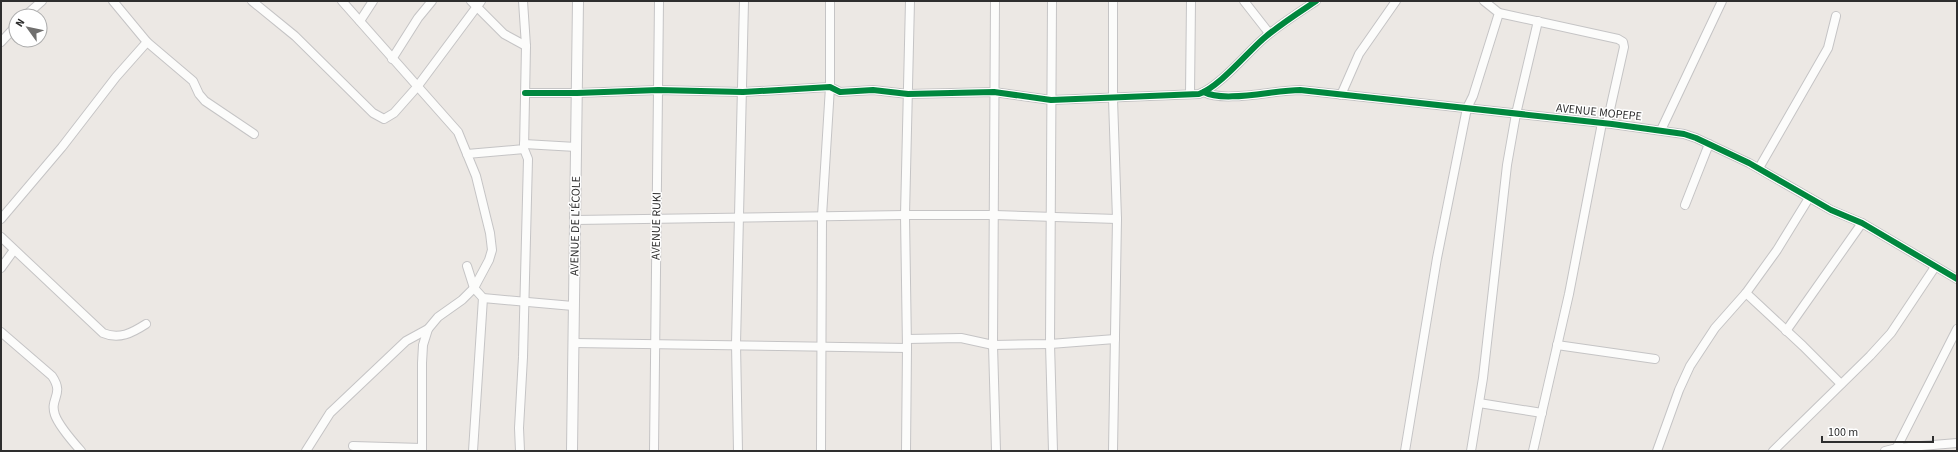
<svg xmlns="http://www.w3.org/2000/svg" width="1958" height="452" font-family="'Source Sans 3',sans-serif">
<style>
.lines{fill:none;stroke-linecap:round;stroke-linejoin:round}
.minor-casing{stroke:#c5c4c5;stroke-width:10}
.tertiary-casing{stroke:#c5c4c5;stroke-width:12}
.minor{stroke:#fcfcfb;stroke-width:8}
.tertiary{stroke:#fcfcfb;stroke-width:10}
.cycleway-casing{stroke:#fff;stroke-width:8}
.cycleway{stroke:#00873e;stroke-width:6}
.labels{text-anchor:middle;stroke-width:3;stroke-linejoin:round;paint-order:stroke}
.street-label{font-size:12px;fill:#2e2e2e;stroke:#fff}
</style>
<rect width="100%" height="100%" fill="#ece8e4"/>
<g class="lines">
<g class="minor-casing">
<g id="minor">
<polyline points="252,1 295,36 373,113 384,119 394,113 417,87 481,1"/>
<polyline points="342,1 458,132 476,176 490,233 492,250 489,260 474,288 462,300 438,317 428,329 423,345 422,363 422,451"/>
<polyline points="471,1 504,34 526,46"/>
<polyline points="995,1 993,345 996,451"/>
<polyline points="1052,1 1050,344 1053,451"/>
<polyline points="1113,1 1113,99 1117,219 1113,451"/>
<polyline points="1244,1 1269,33"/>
<polyline points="1499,13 1618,39 1623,42 1624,47 1607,123"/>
<polyline points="25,16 42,1"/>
<polyline points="360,21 373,1"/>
<polyline points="1,42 16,26"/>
<polyline points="147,42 193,81 199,94 205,101 254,134"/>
<polyline points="392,59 418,18 432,1"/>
<path d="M1204 92C1224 103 1274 90 1300 90L1612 124 1684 134 1696 138 1749 163 1831 210 1862 223 1957 279"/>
<path d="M525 93H577L658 90 743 92 830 87 840 92 873 90 908 94 994 92 1051 100 1199 94C1219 87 1246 54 1263 39 1279 25 1298 13 1316 1"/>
<polyline points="1190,94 1191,1"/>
<polyline points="1341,95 1359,54 1396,1"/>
<polyline points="1661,130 1722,1"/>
<polyline points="524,144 576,147"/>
<polyline points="467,154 524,149 526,46 523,1"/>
<polyline points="1759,168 1828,48 1836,16"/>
<polyline points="1685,205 1709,144"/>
<polyline points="1,219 62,147 116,77 147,42 113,1"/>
<polyline points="575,220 905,215 995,215 1117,219"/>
<path d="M1 237 103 333C119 340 132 333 146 324"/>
<polyline points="467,266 474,288 483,298 573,306"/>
<polyline points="1,268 14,250"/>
<polyline points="1746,293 1803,346 1841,384"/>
<polyline points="1786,331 1862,223"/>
<path d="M1 332 52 376C65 395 49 398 55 415 59 426 73 442 81 451"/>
<polyline points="907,339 961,338 993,345 1050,344 1115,339"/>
<polyline points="574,343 907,348"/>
<polyline points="1557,345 1655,359"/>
<polyline points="1479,403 1542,413"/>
<polyline points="353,446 422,448"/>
<polyline points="306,451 330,413 406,341 428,329"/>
<polyline points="473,451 483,298"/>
<polyline points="520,451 519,428 523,357 528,159 524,149"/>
<polyline points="654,451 659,1"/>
<polyline points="738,451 736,344 744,1"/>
<polyline points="821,451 822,216 830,87 830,1"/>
<polyline points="906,451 907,348 905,215 910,1"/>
<polyline points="1405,451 1437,258 1467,108 1473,96 1499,13 1484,1"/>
<polyline points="1471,451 1483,378 1507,165 1516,114 1538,21"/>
<polyline points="1533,451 1569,294 1602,123"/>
<polyline points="1657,451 1679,390 1690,366 1715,328 1746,293 1777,250 1809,198"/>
<polyline points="1773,451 1870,356 1891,333 1935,267"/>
<polyline points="1885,451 1897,448 1957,443"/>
<polyline points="1895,451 1957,329"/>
</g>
</g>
<g class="tertiary-casing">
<polyline id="tertiary" points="572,451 578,1"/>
</g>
<use href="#minor" class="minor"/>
<use href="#tertiary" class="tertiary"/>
<g class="cycleway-casing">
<g id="cycleway">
<path d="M1204 92C1224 103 1274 90 1300 90L1612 124 1684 134 1696 138 1749 163 1831 210 1862 223 1957 279"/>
<path d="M525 93H577L658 90 743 92 830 87 840 92 873 90 908 94 994 92 1051 100 1199 94C1219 87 1246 54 1263 39 1279 25 1298 13 1316 1"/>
</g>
</g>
<use href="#cycleway" class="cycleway"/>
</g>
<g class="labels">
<g class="street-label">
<text transform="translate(1599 112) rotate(6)" y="4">AVENUE MOPEPE</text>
<text transform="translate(575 226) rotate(-89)" y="4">AVENUE DE L'ÉCOLE</text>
<text transform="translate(656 226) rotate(-89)" y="4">AVENUE RUKI</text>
</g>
</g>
<rect width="1958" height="452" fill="none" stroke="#2e2e2e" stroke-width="4"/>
<g transform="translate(28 28) rotate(303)"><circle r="19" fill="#ffffff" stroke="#ababab"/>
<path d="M0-3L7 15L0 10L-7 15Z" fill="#706f6e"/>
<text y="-6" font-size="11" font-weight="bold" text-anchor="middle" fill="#2e2e2e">N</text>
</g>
<path d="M1822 436v6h111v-6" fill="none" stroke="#2e2e2e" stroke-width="2"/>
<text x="1828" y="436" font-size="12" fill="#2e2e2e" stroke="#ffffff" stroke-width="3" paint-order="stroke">100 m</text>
</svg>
